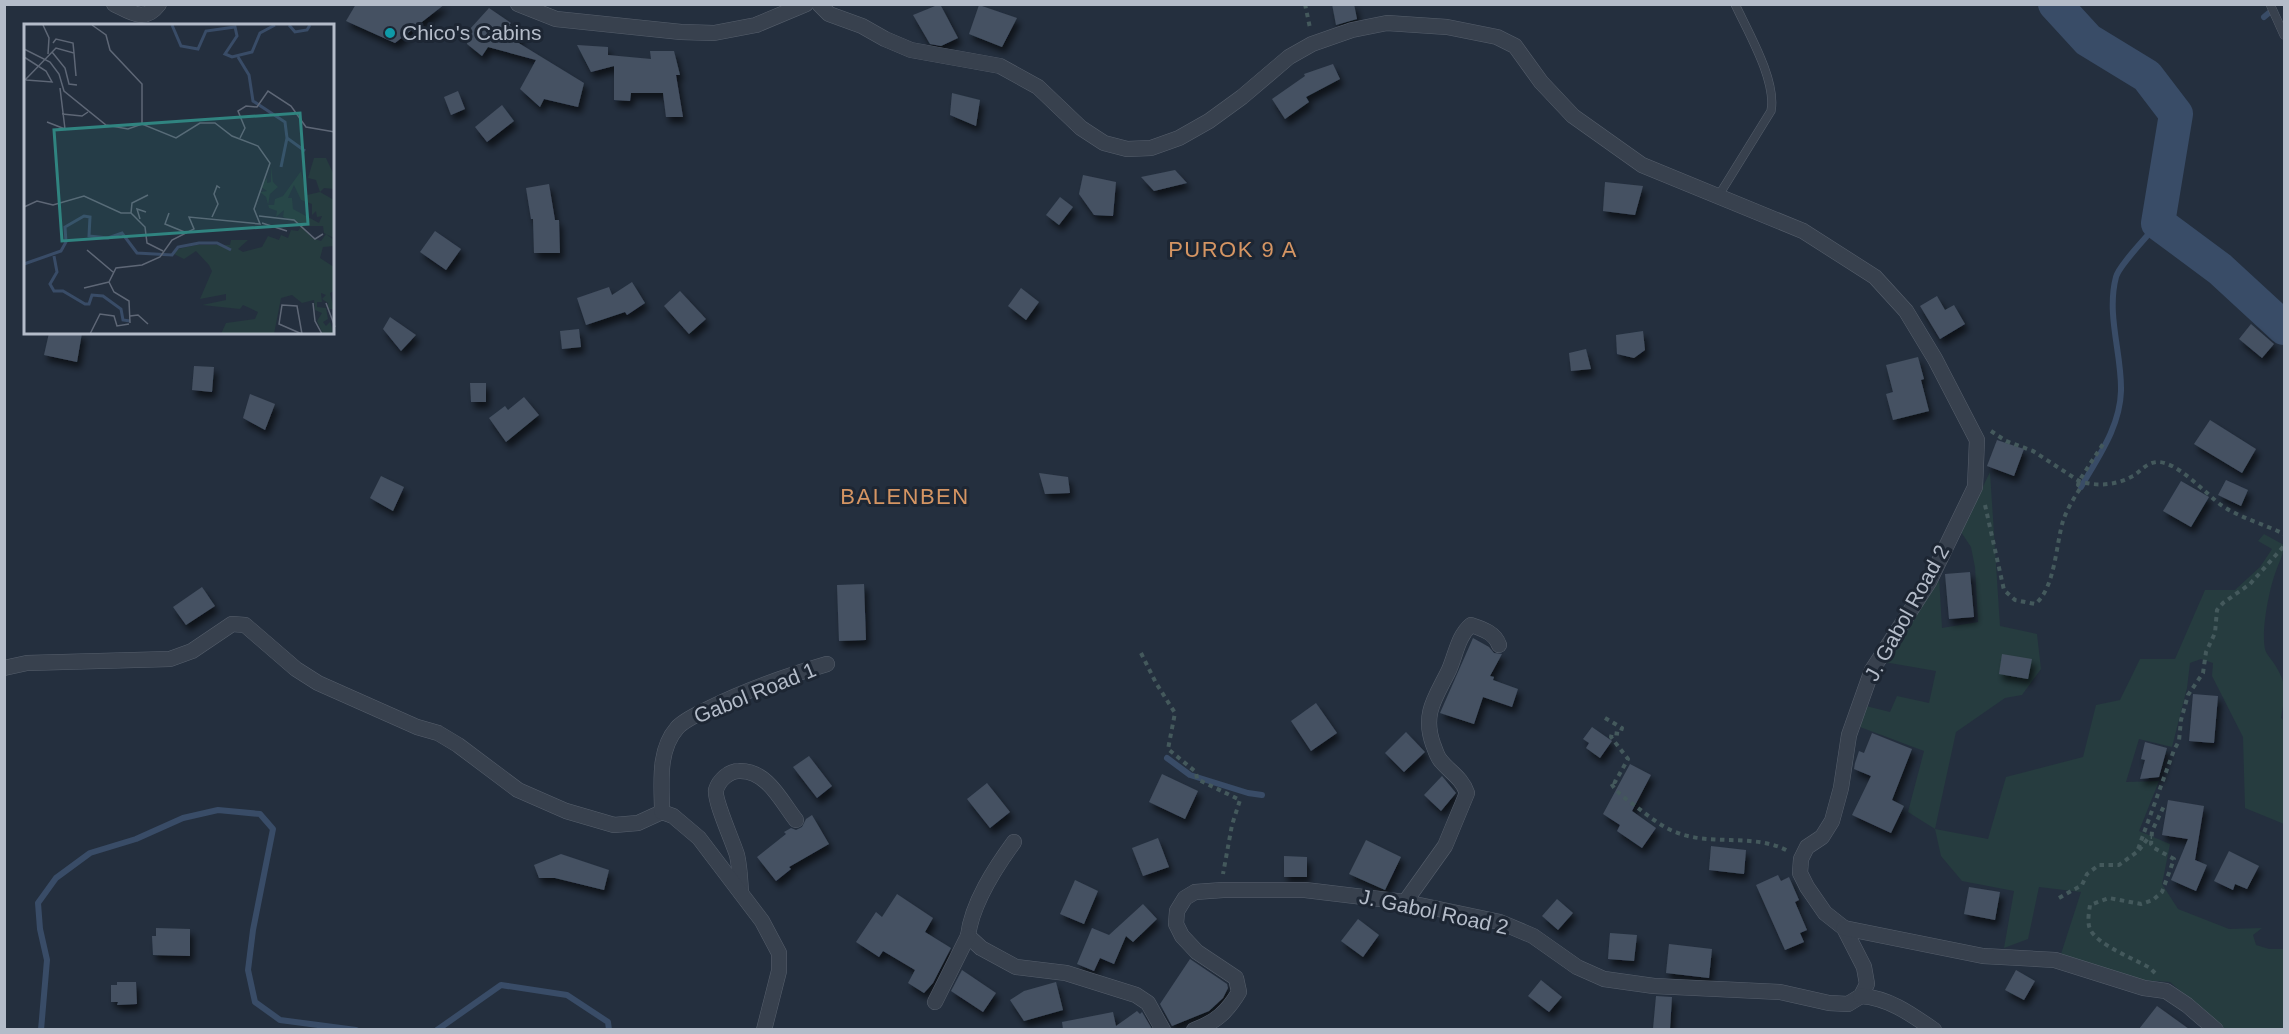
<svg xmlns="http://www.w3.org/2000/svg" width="2289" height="1034" font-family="Helvetica,sans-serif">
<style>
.green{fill:#263c3f}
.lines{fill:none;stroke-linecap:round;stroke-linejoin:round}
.stream{stroke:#394c67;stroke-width:6}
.river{stroke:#394c67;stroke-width:34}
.building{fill:#455162;filter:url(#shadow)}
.service-casing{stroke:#565f6c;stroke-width:9}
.minor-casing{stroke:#565f6c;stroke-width:16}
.path{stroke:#44595c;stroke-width:4;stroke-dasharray:4.5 4.5;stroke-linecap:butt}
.service{stroke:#38414e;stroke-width:8}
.minor{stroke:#38414e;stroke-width:15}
.culture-dot{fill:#0f9aa8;stroke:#1d2633;stroke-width:2}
.labels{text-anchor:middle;stroke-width:6;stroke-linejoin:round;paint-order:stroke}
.poi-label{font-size:21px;fill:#b4bcc9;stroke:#1d2633;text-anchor:start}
.street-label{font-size:21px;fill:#b4bcc9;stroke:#1d2633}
.neighbourhood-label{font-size:22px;letter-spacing:1.5px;fill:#d59563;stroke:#1d2633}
.inset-river{fill:none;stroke:#394c67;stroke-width:3}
.inset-road{fill:none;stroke:#5e6776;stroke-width:1.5}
.view{fill:#308480;fill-opacity:0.15;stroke:#308480;stroke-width:3}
.inset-edge{fill:none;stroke:#b4bcc9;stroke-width:3}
</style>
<defs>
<filter id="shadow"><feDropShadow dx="3.5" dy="6" stdDeviation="3" flood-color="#0009"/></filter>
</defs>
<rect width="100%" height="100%" fill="#242f3e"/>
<path class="green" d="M1990 472 2000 626 2037 634 2041 669 2022 695 2005 698 1956 732 1935 829 1988 839 2006 777 2083 757 2096 705 2120 700 2140 659H2175L2205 590H2235L2260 567 2272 549 2258 541 2264 534 2284 545C2284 554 2279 562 2276 571 2269 589 2261 631 2265 649 2266 654 2272 660 2275 665 2288 685 2285 695 2281 718L2284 721V824L2245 808 2243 737 2212 676 2213 663 2201 659 2190 663 2187 688 2172 747 2139 739 2126 782 2159 781 2139 831 2170 844 2162 884 2178 909 2229 929 2262 928 2253 935 2256 945 2269 949H2284V1029H2224L2170 982 2139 980 2061 954 2081 892 2039 887 2028 939 2004 948 2014 891 1962 881 1941 856 1935 829 1908 812 1924 751 1860 727 1866 706 1890 712 1897 696 1929 703 1936 671 1884 662 1939 576 1942 628 1978 622 1975 567 1971 547 1961 532Z"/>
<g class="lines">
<g class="stream">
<polyline points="2264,17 2270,12"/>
<path d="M2081 487C2098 457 2120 427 2121 391 2122 354 2106 315 2116 277 2119 265 2149 235 2158 223"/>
<polyline points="1167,758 1190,775 1248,793 1262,795"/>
<polyline points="41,1030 47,960 40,929 38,903 56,878 90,853 136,839 183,818 218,810 260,814 273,829 253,930 248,970 255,1002 280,1020 356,1030"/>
<polyline points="437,1030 501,985 567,995 608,1022 609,1030"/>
</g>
<polyline class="river" points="2055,4 2088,40 2147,76 2176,114 2158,223 2220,269 2284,328"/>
</g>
<g class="building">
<polygon points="356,4 445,4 395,43 346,21"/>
<polygon points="940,4 958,38 941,46 930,44 913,15"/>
<polygon points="1332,4 1354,4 1357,19 1336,25"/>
<polygon points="979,5 1017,18 1002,47 969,34"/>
<polygon points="489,8 511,23 509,25 522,34 517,42 584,83 578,107 544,99 540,107 520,89 536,60 488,47 482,56 467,44 470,29"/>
<polygon points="577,45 608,47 608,55 651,59 650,51 674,51 680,75 676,75 683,117 666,117 663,93 631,93 630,101 614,100 614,66 591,72"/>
<polygon points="1333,64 1340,79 1306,97 1309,102 1285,119 1272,99 1305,76 1304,74"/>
<polygon points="458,91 465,109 451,115 444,97"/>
<polygon points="952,93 980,100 976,126 950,115"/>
<polygon points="502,105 514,121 487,142 475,127"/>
<polygon points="1175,170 1187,183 1154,191 1141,177"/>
<polygon points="1083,175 1116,182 1113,216 1094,215 1079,194"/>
<polygon points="1605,182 1643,186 1635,215 1603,211"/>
<polygon points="549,184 555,220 559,220 560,253 534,253 533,219 531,219 526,188"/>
<polygon points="1060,197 1073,207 1059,225 1046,215"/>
<polygon points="435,231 461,249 446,270 420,252"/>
<polygon points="632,282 645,303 627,315 625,312 586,325 577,298 609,287 612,295"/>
<polygon points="1021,288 1039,302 1026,320 1008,306"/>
<polygon points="680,291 706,319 689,334 664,306"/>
<polygon points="1937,296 1945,310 1954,305 1965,324 1940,339 1920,306"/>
<polygon points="390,317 416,335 401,351 383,329"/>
<polygon points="2251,324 2274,344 2262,358 2239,339"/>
<polygon points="579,329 581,347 562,349 560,331"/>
<polygon points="1643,331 1645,350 1634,358 1617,354 1616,335"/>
<polygon points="49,333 82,333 77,362 44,355"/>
<polygon points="1586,349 1591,369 1571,371 1569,353"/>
<polygon points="1918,357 1924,379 1921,380 1929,411 1893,420 1886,394 1893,392 1886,365"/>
<polygon points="194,366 214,367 212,392 192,390"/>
<polygon points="470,383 486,383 486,402 471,402"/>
<polygon points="250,394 275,404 265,430 243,418"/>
<polygon points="524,397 539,415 506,442 489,418 505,406 508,410"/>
<polygon points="2210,420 2256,449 2242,473 2194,444"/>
<polygon points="1997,440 2024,449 2014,476 1987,466"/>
<polygon points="1039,473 1068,477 1070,493 1045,494"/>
<polygon points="381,476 404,487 393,511 370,498"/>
<polygon points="2226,480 2248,490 2241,506 2218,495"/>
<polygon points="2181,481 2209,497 2191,527 2163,511"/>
<polygon points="1970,572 1974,617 1949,619 1945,574"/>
<polygon points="864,584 866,640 839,641 837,585"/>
<polygon points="202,587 215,606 186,625 173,607"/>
<polygon points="1473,638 1489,647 1494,653 1502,654 1490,676 1494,677 1493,680 1518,689 1512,707 1483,697 1474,724 1440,713"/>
<polygon points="2002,654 2032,659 2028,679 1999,674"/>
<polygon points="2193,694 2218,696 2214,743 2189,741"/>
<polygon points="1316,703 1337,733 1311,751 1291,721"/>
<polygon points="1592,727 1612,741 1600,758 1586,748 1589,743 1583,739"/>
<polygon points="1406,732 1425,752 1404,772 1385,753"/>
<polygon points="1872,733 1912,749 1892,800 1904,806 1891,833 1852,815 1871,776 1854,769 1855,763 1859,751 1864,753"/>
<polygon points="2145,742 2167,748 2159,777 2140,779 2145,760 2141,759"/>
<polygon points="809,756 832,786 817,798 793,767"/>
<polygon points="1630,764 1651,775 1632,811 1656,828 1642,848 1617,831 1620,825 1603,814"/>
<polygon points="1162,774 1198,791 1185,819 1149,802"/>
<polygon points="1442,776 1456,793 1441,811 1424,795"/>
<polygon points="987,783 1010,812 990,828 967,799"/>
<polygon points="2168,800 2204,806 2195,860 2207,865 2196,891 2171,880 2188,839 2162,835"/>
<polygon points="812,815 829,844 789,867 791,869 776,881 757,857 786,834 784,832 791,828 796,830 802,827 806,819"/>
<polygon points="1158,838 1169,867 1143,876 1132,848"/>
<polygon points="1366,840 1401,857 1385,890 1349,874"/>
<polygon points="1711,846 1746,850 1744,874 1709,870"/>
<polygon points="2229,851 2259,866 2247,889 2235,884 2233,890 2214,881"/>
<polygon points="561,854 609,870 604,890 555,878 539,878 534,865"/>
<polygon points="1284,856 1307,857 1307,877 1284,877"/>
<polygon points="1778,875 1781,881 1789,877 1799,900 1795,902 1807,930 1800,933 1804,942 1785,950 1756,885"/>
<polygon points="1075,880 1098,891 1084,924 1060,914"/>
<polygon points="1969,887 2000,892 1995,920 1964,914"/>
<polygon points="897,894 933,918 925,932 951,948 933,983 924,993 908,983 915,970 883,951 879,957 856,942 876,912 882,917"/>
<polygon points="1557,899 1573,913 1558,930 1542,916"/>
<polygon points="1143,904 1157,919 1133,942 1126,936 1114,964 1100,958 1094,971 1077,964 1092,928 1109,935"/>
<polygon points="1358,919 1379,935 1363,957 1341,941"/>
<polygon points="156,928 190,929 190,956 153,955 152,936 156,936"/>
<polygon points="1610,933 1637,935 1634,961 1608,959"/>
<polygon points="1669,944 1712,949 1709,978 1666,973"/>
<polygon points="1190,959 1227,984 1228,988 1223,998 1209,1011 1172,1026 1160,1004"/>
<polygon points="962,970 996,993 983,1012 951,991"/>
<polygon points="2016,970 2035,981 2024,1000 2005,990"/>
<polygon points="1541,980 1562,997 1549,1012 1528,996"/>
<polygon points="117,982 136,982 137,1004 117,1005 118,1002 111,1002 111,985 117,985"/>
<polygon points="1056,982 1063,1010 1024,1021 1010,1000 1024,991"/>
<polygon points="1656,996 1672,997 1670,1029 1653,1029"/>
<polygon points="2157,1006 2189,1029 2139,1029"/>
<polygon points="1137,1011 1140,1014 1142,1012 1152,1029 1063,1029 1062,1022 1113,1012 1116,1026"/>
</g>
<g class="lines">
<g class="service-casing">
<g id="service">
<polyline points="2270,4 2284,35"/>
<path d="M1719 195 1771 111C1777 81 1748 32 1735 4"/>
</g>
</g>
<g class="minor-casing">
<g id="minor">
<path d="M114 4C132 13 145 23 159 4"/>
<polyline points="518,4 556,19 681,32 714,33 756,25 806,4"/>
<path d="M819 4 829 14 862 26 885 39 911 50 1000 66 1038 87 1081 128 1104 143 1127 149 1151 148 1179 138 1209 121 1242 97 1289 57 1312 44 1352 30 1387 23 1447 27 1497 37 1515 46 1541 82 1573 116 1642 165 1803 231 1875 277 1906 311 1935 359 1977 440 1975 487 1929 582 1872 670 1849 735 1841 788 1832 821 1822 837 1807 847 1801 859 1800 873 1807 887 1825 913 1844 928 1864 967 1867 984 1861 996 1848 1004 1829 1003 1780 992 1654 986 1604 979 1577 967 1533 936 1500 922 1405 902 1305 890H1223L1195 892 1185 898 1177 911 1176 924 1182 936 1197 952 1236 978 1239 992C1227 1012 1216 1022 1194 1030"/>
<polyline points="4,668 27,663 170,659 192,651 232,624 245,625 296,669 318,683 417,727 438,733 458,745 518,790 566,811 614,825 638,823 662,812"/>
<path d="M1014 842C995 868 972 903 968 936L981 948 1016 967 1066 973 1136 995 1148 1003 1163 1030"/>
<path d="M741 892C740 879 740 868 737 855 733 842 714 800 716 790 719 780 729 771 739 771 767 770 781 801 796 820"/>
<path d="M1405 902 1445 846 1467 793C1462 778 1450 772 1441 761 1437 757 1435 749 1433 744 1422 713 1436 697 1449 670 1456 654 1458 636 1471 625 1483 629 1495 633 1499 645"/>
<polyline points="1844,928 1983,956 2055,960 2144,988 2166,991 2187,1005 2216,1030"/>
<path d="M1861 996C1889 998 1911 1014 1934 1030"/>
<polyline points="935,1002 968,936"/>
<path d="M764 1030 779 971V953L762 921 699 838 673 816 662 812C662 785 657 751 677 728 684 720 698 714 708 709 746 690 786 676 827 664"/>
</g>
</g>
<g class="path">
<polyline points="1305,4 1310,28"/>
<path d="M1991 431 2006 441 2033 451 2079 481C2097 487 2117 485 2133 476 2141 471 2146 463 2157 462 2177 461 2205 493 2221 505 2240 518 2264 524 2284 534"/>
<path d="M1985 505 2004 590 2015 600 2035 604C2055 589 2056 544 2063 521 2067 509 2074 498 2081 487L2078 485 2079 481 2103 444"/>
<polyline points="1141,653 1156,683 1175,713 1168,749 1196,772 1197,779 1240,800 1232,825 1223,874"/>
<path d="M1605 718 1622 728 1620 734 1612 733 1611 737 1628 759 1615 782 1612 781 1611 783C1617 794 1628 800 1638 808 1650 817 1663 828 1678 833 1712 846 1755 833 1788 851"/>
<polyline points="2139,850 2149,837 2152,837"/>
<polyline points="2059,898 2082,885 2087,874 2099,865 2119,865 2137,852 2174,750 2179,741 2181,720 2188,695 2203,673 2206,652 2215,633 2217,610 2223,603 2250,584 2284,546"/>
<path d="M2155 973 2150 968C2135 959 2097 945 2090 929 2087 922 2089 912 2090 905L2109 898 2141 904 2153 900 2162 892 2174 859 2154 848 2151 844 2152 831 2164 806"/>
</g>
<use href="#service" class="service"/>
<use href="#minor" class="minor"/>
</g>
<circle class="culture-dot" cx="390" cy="33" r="6"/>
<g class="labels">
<g class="poi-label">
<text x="402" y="40">Chico's Cabins</text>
</g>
<g class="street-label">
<text transform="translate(1907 613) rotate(-61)" y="7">J. Gabol Road 2</text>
<text transform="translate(755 693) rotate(-22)" y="7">Gabol Road 1</text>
<text transform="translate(1434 912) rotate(12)" y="7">J. Gabol Road 2</text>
</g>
<g class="neighbourhood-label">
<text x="1233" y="257">PUROK 9 A</text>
<text x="905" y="504">BALENBEN</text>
</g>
</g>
<g transform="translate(24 24)">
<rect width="310" height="310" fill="#242f3e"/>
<path d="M290 134H302L310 151V165L300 164 296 168 310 176V214L300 209 299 202H279L288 214 297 217 302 210 310 216V222L299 223 296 234 310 243V267L306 269 310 285H304V279L298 275 302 271 297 269 298 278H293V283L302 284 304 295 299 298 302 302 306 298 310 310H299L293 297 298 289 291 286 290 276 278 279 268 271 257 274 250 310H197L202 299 231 295 234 288 219 281 216 285 178 281 202 276V270L176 275 188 247 185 241 172 227 160 235 150 230 154 225 172 221H206L207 216H224L214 225 219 228 238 223 244 212 255 216 257 211 264 214 267 206 274 207 278 201 259 193 260 186 252 193 253 187 245 184 242 173 236 168 243 167 237 163 243 154V159L247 158V142L249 158 254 163 246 170 244 181H250L251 175 259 172 277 147 283 171 296 168 292 156 284 154ZM270 161 277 176 288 180V191L292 187 293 193 298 192 295 199 269 185 268 174H264Z" fill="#263c3f" fill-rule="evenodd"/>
<path class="inset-river" d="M148 1 157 22 174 25 182 7 211 3 213 12 201 30 208 33 228 28 236 9 251 1M265 1 271 8 283 6 286 1M214 33 225 51 229 77 261 98 263 114 281 127M257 143 263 114M30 232 33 248 26 260 30 267H39L61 280H65L68 271 79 272 97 285 99 296 106 297M0 240 37 227 42 218 41 203 60 192 66 193 65 212 84 214 98 209 113 229 148 231 154 223 175 219H193L207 226"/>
<path class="inset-road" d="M19 1 25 14 24 30M68 1 82 11 86 26 118 60V100M29 19 32 15 49 19 50 29M0 25 26 38 35 50 40 67 82 101 104 105 118 100 152 114 176 99H191L208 112 234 122 246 139 230 185 236 200 165 193 170 205 148 216 136 233 118 241 92 244 85 258 90 268 105 277 106 299M28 28 41 44 45 60 53 61M0 33 22 47 28 58 2 56M1 56 32 24 50 29 52 52M38 90 58 92 64 88M23 98 41 105 36 64M216 114 221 104 214 87 222 82 233 83 244 67 267 82 282 103 311 108M124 171 108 179 107 189 121 203 123 219 139 227M0 183 13 177 29 181 60 172 97 189H107M145 189 141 200 163 209M235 192 270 196 291 215 299 210M188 193 194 180 190 170 193 162 196 164M116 195 113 185 122 188M238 199 263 207M63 226 89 248M60 264 85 258M289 279 291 297 298 310M302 279 311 303M106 292 114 291 124 300M66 310 76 290 90 292 93 302 105 300M278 310 255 300 258 281 273 282 278 310"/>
<path class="view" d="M276 89 284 200 38 217 30 106Z"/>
<rect width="310" height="310" class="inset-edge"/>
</g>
<rect width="2289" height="1034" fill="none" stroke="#b4bcc9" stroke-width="12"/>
</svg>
